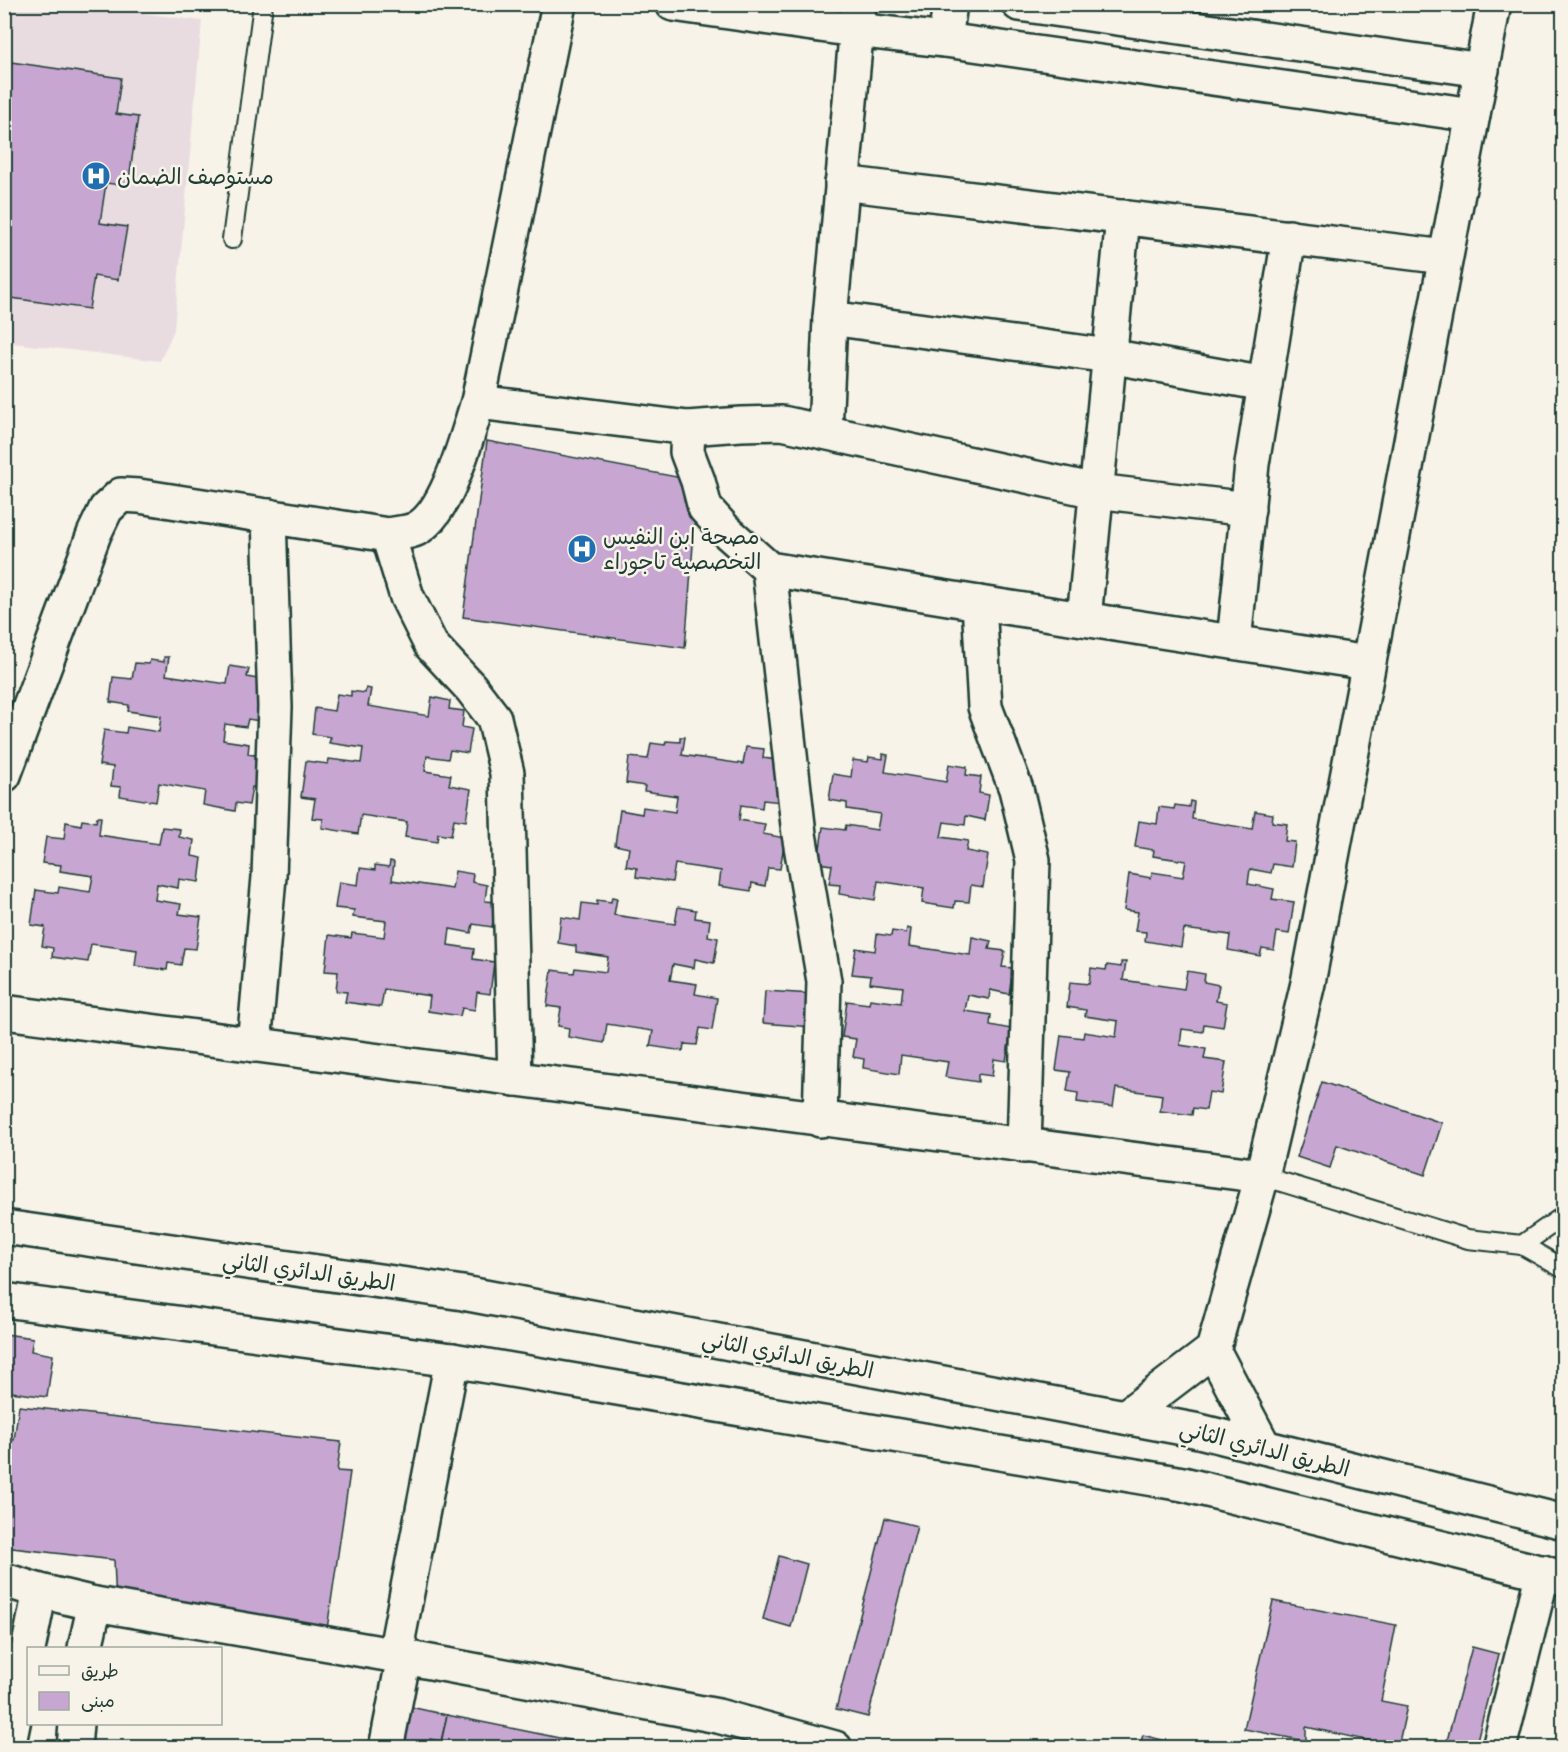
<svg xmlns="http://www.w3.org/2000/svg" width="1568" height="1752" font-family="Sriracha,'Playpen Sans Arabic',sans-serif">
<style>
.built{fill:#e9dce1}
.building{fill:#c7a7d2;stroke:#1f3d34;stroke-width:1.5}
.lines{fill:none;stroke-linecap:round;stroke-linejoin:round}
.lane-casing{stroke:#1f3d34;stroke-width:22}
.street-casing{stroke:#1f3d34;stroke-width:38}
.highway-casing{stroke:#1f3d34;stroke-width:38}
.lane{stroke:#f7f3e8;stroke-width:18}
.street{stroke:#f7f3e8;stroke-width:33}
.highway{stroke:#f7f3e8;stroke-width:33}
.labels{text-anchor:middle;stroke-width:5;stroke-linejoin:round;paint-order:stroke}
.poi-label{font-size:22px;fill:#1f3d34;stroke:#f7f3e8;text-anchor:start}
.street-label{font-size:22px;fill:#1f3d34;stroke:#f7f3e8}
</style>
<rect width="100%" height="100%" fill="#f7f3e8"/>
<filter id="ink" filterUnits="userSpaceOnUse"><feTurbulence type="fractalNoise" baseFrequency=".0167" numOctaves="2"/><feDisplacementMap in="SourceGraphic" scale="12" xChannelSelector="R" yChannelSelector="G"/><feConvolveMatrix kernelMatrix="1 2 1 2 8 2 1 2 1" color-interpolation-filters="sRGB"/></filter>
<g filter="url(#ink)">
<polygon class="built" points="5,5 81,5 202,21 174,330 160,361 5,342"/>
<g class="building">
<polygon points="4,61 121,78 116,114 138,117 128,186 106,183 100,223 127,227 118,280 94,276 89,309 4,297"/>
<polygon points="487,441 698,481 685,648 463,617"/>
<polygon points="164,657 169,657 166,675 227,684 230,666 249,669 247,677 262,680 266,722 248,719 246,727 225,724 223,740 249,744 248,754 269,757 264,789 252,787 249,805 236,803 235,811 203,805 205,791 159,783 156,802 120,796 121,787 111,786 113,767 99,765 104,730 126,733 127,727 159,732 161,716 128,711 129,705 110,702 113,677 132,679 135,663 149,664 150,660 164,662"/>
<polygon points="366,688 371,689 368,706 429,716 432,697 450,701 449,709 464,711 462,727 472,729 468,753 450,750 448,759 427,756 425,771 451,775 449,785 471,789 466,821 454,819 451,836 438,834 437,842 405,837 407,822 361,815 358,834 322,828 323,819 312,818 315,799 301,797 306,761 328,764 329,759 361,763 363,748 329,743 331,737 312,734 315,708 334,711 337,694 351,696 351,691 365,693"/>
<polygon points="680,737 685,737 682,755 743,764 746,747 764,749 763,758 778,760 775,776 786,778 782,802 763,800 762,808 741,805 739,820 765,824 763,834 785,838 780,869 768,868 765,886 752,883 751,891 719,886 721,871 675,864 672,882 636,877 637,868 626,866 629,848 615,845 620,810 642,814 643,807 675,812 677,796 644,791 645,786 626,783 629,757 648,759 651,743 665,745 666,741 680,742"/>
<polygon points="883,754 888,755 885,772 946,782 949,764 967,767 966,775 981,777 979,793 989,795 985,820 966,816 965,825 944,822 941,837 968,841 966,851 988,855 983,887 971,885 969,902 955,901 954,908 922,903 924,888 878,881 875,900 839,894 840,885 829,884 832,865 818,863 823,827 845,830 846,825 877,830 880,814 847,809 847,803 829,800 833,774 851,777 853,760 868,762 869,757 883,759"/>
<polygon points="1190,801 1194,802 1192,819 1252,829 1255,811 1273,814 1272,822 1287,824 1285,841 1295,842 1292,867 1273,864 1271,873 1250,869 1248,884 1274,889 1272,899 1294,902 1289,934 1277,932 1274,950 1262,948 1260,956 1228,950 1230,935 1184,929 1181,947 1145,941 1146,932 1135,931 1138,912 1124,910 1129,874 1151,878 1152,872 1183,877 1186,861 1153,856 1154,850 1135,847 1139,821 1157,824 1159,807 1174,809 1175,805 1189,807"/>
<polygon points="97,817 101,817 99,835 159,844 162,827 180,829 179,837 194,840 192,856 202,858 199,882 179,879 178,888 157,884 155,900 181,904 179,914 201,917 196,949 184,948 181,965 168,963 167,970 135,966 137,950 91,944 88,962 52,957 53,948 42,946 45,927 31,925 36,890 58,893 59,887 90,892 93,876 60,871 61,865 42,863 46,837 64,839 66,822 81,825 82,820 96,822"/>
<polygon points="390,861 394,862 392,880 452,889 455,871 473,874 472,882 487,885 485,901 496,902 492,927 473,924 471,933 450,929 448,945 474,949 473,959 494,962 490,994 477,992 475,1010 462,1008 460,1016 428,1011 430,996 384,989 381,1007 345,1002 347,992 336,991 338,972 325,971 329,935 351,938 352,933 384,937 386,921 353,917 354,910 335,908 339,882 358,885 360,868 375,870 375,865 389,867"/>
<polygon points="612,897 617,898 614,915 675,924 678,907 696,910 695,918 710,920 708,936 718,938 714,963 695,959 694,968 673,964 670,980 697,984 695,994 717,998 712,1030 700,1028 697,1045 684,1044 683,1051 650,1046 653,1031 607,1024 604,1043 568,1037 569,1028 558,1026 561,1008 547,1006 552,970 574,973 575,968 606,972 608,957 576,952 576,946 558,943 561,917 580,920 582,903 597,905 597,900 611,902"/>
<polygon points="907,928 911,929 909,946 970,955 972,937 991,941 989,949 1005,951 1002,967 1013,968 1009,994 990,990 989,999 968,995 965,1011 991,1015 990,1025 1011,1029 1006,1061 994,1059 992,1076 978,1074 978,1082 945,1077 948,1062 901,1055 899,1074 863,1068 864,1059 853,1057 856,1039 842,1037 847,1001 869,1004 870,999 901,1003 903,987 870,983 871,976 852,974 856,948 875,951 877,934 891,936 892,931 906,933"/>
<polygon points="1121,962 1126,962 1123,980 1184,989 1187,971 1205,974 1204,982 1219,985 1216,1001 1227,1003 1223,1027 1204,1024 1203,1032 1182,1029 1180,1045 1206,1049 1204,1059 1226,1062 1221,1094 1209,1092 1206,1110 1193,1108 1192,1115 1160,1111 1162,1095 1116,1088 1113,1107 1077,1102 1078,1093 1067,1091 1070,1072 1056,1070 1061,1035 1083,1038 1084,1032 1116,1037 1118,1021 1085,1016 1086,1010 1067,1007 1070,982 1089,984 1091,968 1106,970 1107,965 1121,967"/>
<polygon points="765,991 812,994 811,1027 763,1023"/>
<polygon points="1322,1082 1442,1123 1425,1175 1337,1145 1330,1168 1297,1157"/>
<polygon points="5,1334 33,1338 31,1351 53,1355 47,1397 4,1391"/>
<polygon points="19,1406 341,1442 337,1471 350,1472 326,1636 116,1604 114,1560 4,1547 4,1439 14,1440"/>
<polygon points="885,1518 917,1526 868,1717 836,1709"/>
<polygon points="779,1556 807,1564 791,1627 763,1619"/>
<polygon points="1273,1601 1396,1625 1381,1701 1407,1706 1398,1747 1306,1727 1306,1741 1244,1729"/>
<polygon points="1472,1647 1499,1654 1475,1748 1445,1748"/>
<polygon points="406,1706 447,1715 441,1741 430,1739 428,1748 397,1748"/>
<polygon points="447,1715 608,1748 440,1748"/>
<polygon points="1143,1735 1192,1748 1139,1748"/>
</g>
<g class="lines">
<g class="lane-casing">
<g id="lane">
<polyline points="232,239 263,4"/>
<polyline points="1262,1176 1468,1239 1522,1245 1562,1217 1564,1213"/>
<polyline points="1522,1245 1564,1269"/>
</g>
</g>
<g class="street-casing">
<g id="street">
<polyline points="673,4 855,30 945,40 1473,115"/>
<polyline points="1019,4 1482,70"/>
<polyline points="945,40 950,4"/>
<polyline points="842,183 1445,257"/>
<polyline points="830,318 1109,356 1265,384"/>
<polyline points="478,402 688,428 741,424 782,423 1096,491 1248,509"/>
<polyline points="688,428 687,452 698,481 705,508 725,530 769,569 979,603 985,707 1016,789 1033,860 1024,1146"/>
<polyline points="825,432 830,318 859,4"/>
<polyline points="388,535 407,597 431,645 471,688 494,718 507,773 515,1079"/>
<polyline points="769,569 799,834 824,981 820,1120"/>
<polyline points="979,603 1368,663"/>
<polyline points="1084,619 1123,217"/>
<polyline points="1234,642 1252,464 1289,237"/>
<path d="M4 775 94 534 106 509 121 495 139 496 388 535C397 533 408 533 416 529 448 513 467 435 478 402L559 4"/>
<polyline points="4,1012 1262,1176"/>
<polyline points="254,1045 269,877 275,707 269,516"/>
<polyline points="1213,1350 1264,1447"/>
<polyline points="1125,1417 1213,1350 1262,1176 1308,983 1494,4"/>
<polyline points="4,1580 40,1591 95,1604 404,1657 718,1716 835,1748"/>
<polyline points="85,1648 95,1604"/>
<polyline points="8,1748 40,1591"/>
<polyline points="74,1748 76,1724"/>
<polyline points="386,1748 404,1657 398,1639 452,1360"/>
<polyline points="1499,1748 1543,1572"/>
</g>
</g>
<g class="highway-casing">
<g id="highway">
<polyline points="4,1227 463,1293 1199,1431 1564,1522"/>
<polyline points="4,1300 452,1360 1183,1484 1564,1578"/>
</g>
</g>
<use href="#lane" class="lane"/>
<use href="#street" class="street"/>
<use href="#highway" class="highway"/>
</g>
</g>
<defs>
<g id="hospital-disc" transform="scale(1.5)"><circle r="9.5" fill="#1f6fb2" stroke="#f7f3e8"/><path d="M-5-5h3v3.5h4V-5h3V5h-3V1.5h-4V5h-3Z" fill="#fff"/></g>
</defs>
<g fill-rule="evenodd">
<use href="#hospital-disc" x="96" y="176"/>
<use href="#hospital-disc" x="582" y="549"/>
</g>
<g class="labels">
<g class="poi-label">
<text x="117" y="184">مستوصف الضمان</text>
<text x="603" y="544">مصحة ابن النفيس<tspan x="603" dy="25">التخصصية تاجوراء</tspan></text>
</g>
<g class="street-label">
<text transform="translate(309 1271) rotate(8)" y="8">الطريق الدائري الثاني</text>
<text transform="translate(788 1354) rotate(11)" y="8">الطريق الدائري الثاني</text>
<text transform="translate(1265 1448) rotate(14)" y="8">الطريق الدائري الثاني</text>
</g>
</g>
<rect width="1568" height="1752" fill="none" stroke="#f7f3e8" stroke-width="24"/>
<rect x="12" y="12" width="1544" height="1728" fill="none" stroke="#1f3d34" stroke-width="2" filter="url(#ink)"/>
<rect x="27" y="1647" width="195" height="78" fill="#f7f3e8" stroke="#a1aaa0" stroke-width="1.5"/>
<rect x="39" y="1666" width="30" height="9" fill="#f7f3e8" stroke="#a1aaa0" stroke-width="1.5"/>
<text x="81" y="1677" font-size="18" fill="#1f3d34">طريق</text>
<rect x="39" y="1692" width="30" height="18" fill="#c7a7d2" stroke="#a1aaa0" stroke-width="1.5"/>
<text x="81" y="1707" font-size="18" fill="#1f3d34">مبنى</text>
</svg>
